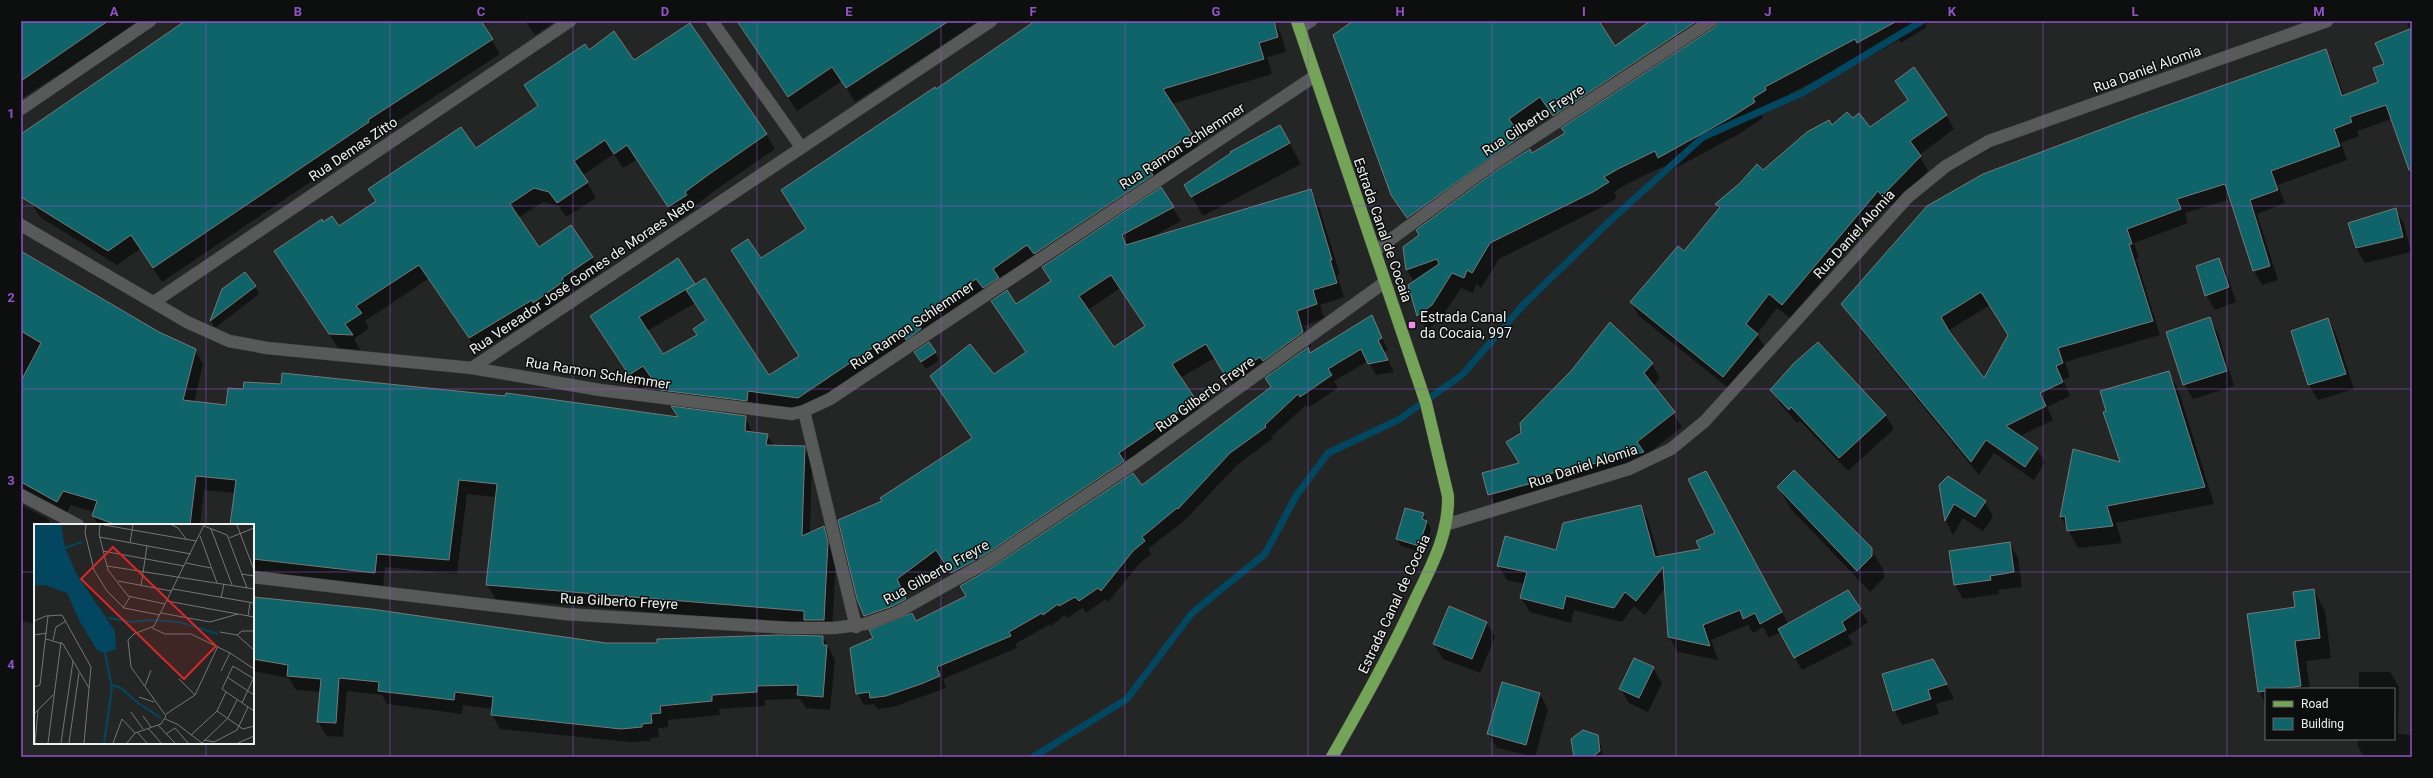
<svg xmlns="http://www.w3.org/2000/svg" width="2433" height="778" font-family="Roboto,sans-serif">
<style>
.shadow{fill:#0007;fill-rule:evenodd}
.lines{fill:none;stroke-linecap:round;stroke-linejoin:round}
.stream{stroke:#034660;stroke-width:7}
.building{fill:#0e6468;stroke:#757979;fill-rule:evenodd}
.minor-casing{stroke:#3e4140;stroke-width:13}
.major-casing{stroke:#3e4140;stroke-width:13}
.minor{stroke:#575a59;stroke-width:12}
.major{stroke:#74a458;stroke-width:12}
.grid{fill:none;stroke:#9253c9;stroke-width:1;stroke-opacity:0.55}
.poi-dot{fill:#f589ee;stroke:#0d0e0e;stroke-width:1.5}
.labels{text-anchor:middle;stroke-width:3;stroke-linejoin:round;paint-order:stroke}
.street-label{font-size:14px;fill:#eff1f0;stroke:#0d0e0e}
.poi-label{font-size:14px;fill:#eff1f0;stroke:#0d0e0e;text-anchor:start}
.inset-river{fill:none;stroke:#034660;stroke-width:2}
.inset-road{fill:none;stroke:#757776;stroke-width:1}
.view{fill:#d62828;fill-opacity:0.15;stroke:#d62828;stroke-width:2}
.inset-edge{fill:none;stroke:#eff1f0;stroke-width:2}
.neatline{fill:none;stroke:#9253c9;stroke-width:1.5}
.grid-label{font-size:13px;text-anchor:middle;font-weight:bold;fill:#9253c9}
</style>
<rect width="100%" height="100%" fill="#232624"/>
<g class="shadow">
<polygon points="21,21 140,21 21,99"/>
<polygon points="187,21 480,21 500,54 376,135 377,137 162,282 140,249 117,265 40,217 21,188 21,135"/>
<polygon points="525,21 556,21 535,35"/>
<polygon points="737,21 979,21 855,102 842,81 797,111"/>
<path d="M1039 21H1273L1281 34 1286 52 1267 57 1272 74 1172 104 1200 149 1155 180 1181 221 1152 237 1310 190 1318 204 1340 274 1337 275 1344 297 1320 305 1324 318 1304 326 1311 346 1308 349 1311 354 1371 316 1388 350 1384 352 1394 372 1376 375 1368 361 1334 381 1338 388 1308 408 1306 405 1271 437 1272 439 1237 465 1185 520 1148 549 1151 554 1140 563 1108 602 1106 599 1086 613 1083 608 1067 618 1065 615 1051 626 1050 624 1015 644 1017 648 943 679 946 688 893 707 878 709 874 704 864 705 857 693 874 639 873 630 858 599 883 502 972 439 940 390 994 375 1026 353 986 293 923 334 939 360 926 369 909 344 807 412 669 405 653 380 639 389 591 316 677 259 695 286 769 377 800 356 760 259 807 229 936 91ZM1037 259 1052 282 1015 306 1001 284ZM1120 288 1146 327 1114 349 1088 310ZM695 303 706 321 698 335 663 355 647 331ZM1215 358 1236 392 1268 370 1272 374 1266 379 1271 388 1142 487 1127 467 1203 415 1180 378ZM945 564 967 597 916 621 904 593Z"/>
<path d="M1355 21H1597L1615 48 1648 23 1646 21H1931L1925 24 1927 27 1901 43 1899 40 1867 58 1865 54 1773 103 1774 106 1761 114 1763 118 1739 134 1668 172 1664 166 1627 184 1614 192 1617 198 1602 207 1499 259 1481 288 1476 284 1473 293 1461 288 1440 320 1427 330 1418 315 1409 285 1414 282 1407 270 1404 247 1420 236 1392 195ZM1550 112 1566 133 1532 154 1518 134Z"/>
<path d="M2406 21H2412V167L2392 119 2357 131 2359 136 2341 143 2347 160 2278 185 2285 203 2257 214 2278 280 2262 285 2254 271 2231 199 2185 213 2188 223 2134 243 2139 258H2136L2160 335 2065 362 2070 377 2063 380 2070 396 2047 407 2053 420 2020 436 2037 449 2045 462 2034 480 1994 453 1979 475 1851 318 1843 304 2325 50 2333 64 2344 96 2379 82 2385 65 2410 30ZM1990 305 2009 335 1984 380 1949 330Z"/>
<polygon points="589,52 633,61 766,134 775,149 717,189 693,207 694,210 677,221 636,160 623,168 614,154 583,175 596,198 566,217 559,206 543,202 518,218 538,248 571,226 601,272 570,293 572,296 478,352 428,279 365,321 369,328 354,339 360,350 338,348 284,266 323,223 338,227 376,202 369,189 476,149 537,107"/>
<polygon points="1896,81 1946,115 1954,129 1919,155 1928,171 1890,210 1887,204 1790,318 1777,308 1757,334 1765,348 1732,391 1639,316 1631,302 1684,252 1719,209 1717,204 1832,126 1853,120 1870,129 1909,101"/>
<polygon points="1280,126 1301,164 1203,216 1185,185"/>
<polygon points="2395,209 2404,224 2411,252 2365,263 2356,248"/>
<polygon points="21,250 158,332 195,350 203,364 194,402 227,406 678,418 672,408 745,417 753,433 767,435 774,446 804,447 812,461 810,533 824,527 832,541 836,557 832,634 813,634 807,625 496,599 487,585 496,497 467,494 457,574 385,567 383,587 253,572 253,525 231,525 235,493 204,490 200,525 98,525 93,516 94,512 71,505 64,518 21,491"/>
<polygon points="2219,260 2227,274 2236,302 2215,310 2206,295"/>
<polygon points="226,286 255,286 259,294 215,328 211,321"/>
<polygon points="2209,319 2218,333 2234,386 2193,399 2184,384"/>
<polygon points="2328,319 2336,334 2354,389 2318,400 2309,385 2292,331"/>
<polygon points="1818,343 1886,416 1894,429 1848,471 1800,421 1797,423 1780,404 1772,390"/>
<path d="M1652 364 1660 378 1653 386 1682 427 1645 456 1651 466 1538 492 1497 508 1489 494 1519 463 1522 434 1572 372ZM1537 481V483L1491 495V493Z"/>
<polygon points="2168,372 2178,389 2214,504 2116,523 2122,543 2078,548 2061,517 2074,451 2121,464 2107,412"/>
<polygon points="1940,485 1985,502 1993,517 1983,531 1963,518 1953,535 1946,521"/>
<polygon points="1714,486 1788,624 1848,592 1868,622 1848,636 1853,644 1802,670 1781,632 1769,638 1763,627 1753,633 1748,625 1711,640 1718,660 1678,652 1669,637 1665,588 1645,615 1634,606 1622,622 1574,610 1571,623 1530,612 1521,598 1525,584 1507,580 1498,565 1557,551 1640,506 1648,520 1659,557 1701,550 1716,534"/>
<polygon points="1778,487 1871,549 1884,571 1884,578 1870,592 1791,509"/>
<polygon points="21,505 48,519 51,525 35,525 35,624 21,621"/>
<polygon points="1423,514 1431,529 1423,553 1401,546 1397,539"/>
<polygon points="2010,544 2018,558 2022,587 1998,590 1999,594 1963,599 1955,584"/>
<polygon points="2314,591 2325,611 2331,658 2306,661 2310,689 2266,689 2266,704 2259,691 2296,608"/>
<polygon points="253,598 606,644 658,644 823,636 835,660 830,710 806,708 800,699 765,700 765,706 719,709 720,715 668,720 668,727 658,728 659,737 650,738 650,741 630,742 500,729 492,715 493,709 463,705 462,714 387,704 382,695 347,691 343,737 327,736 318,722 321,692 296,690 289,678 253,671"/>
<polygon points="1486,622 1495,637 1480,673 1443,659 1434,644"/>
<polygon points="1653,668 1662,683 1648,712 1629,703 1620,688"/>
<polygon points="2359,672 2390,672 2399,687 2398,734 2412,735 2412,757 2364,757 2358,746 2358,739 2394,739 2394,689 2359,689"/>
<polygon points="1941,675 1954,699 1936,704 1939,714 1902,725 1894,710"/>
<polygon points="1540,694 1548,709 1535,757 1497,748 1488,734"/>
<polygon points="1597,736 1601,744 1603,757 1576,757"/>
</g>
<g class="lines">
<polyline class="stream" points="1033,757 1127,699 1192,613 1265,554 1296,496 1328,453 1398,420 1462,375 1524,304 1612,219 1703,137 1804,92 1922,21"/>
</g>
<g class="building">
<polygon points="21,21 108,21 21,81"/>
<polygon points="185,21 481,21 493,39 368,120 369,122 153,268 131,235 108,251 21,197 21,134"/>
<polygon points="737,21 949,21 846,88 832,67 788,97"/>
<polygon points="1035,21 1274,21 1278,37 1259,43 1264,59 1163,89 1192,134 1146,165 1153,175 1034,254 1027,245 993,269 999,278 983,288 976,279 915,320 921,329 906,340 899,330 798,398 748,391 747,401 660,390 643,366 629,375 590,316 678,258 695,284 639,317 663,354 697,335 693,329 706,320 686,290 705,278 769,375 799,356 731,250 748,239 761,258 806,229 781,190 935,87 936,89"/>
<polygon points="1353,21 1599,21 1615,46 1650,21 1697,21 1553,116 1540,97 1509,119 1521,136 1407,218 1391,195 1333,35"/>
<polygon points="1718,21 1897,21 1857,43 1855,39 1765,87 1766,90 1753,98 1755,102 1730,118 1658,158 1655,151 1618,169 1604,177 1609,182 1593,192 1490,243 1472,273 1467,270 1464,278 1452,273 1432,305 1417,316 1408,285 1439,264 1437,259 1406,270 1403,247 1419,235 1416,230 1497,170 1530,149 1532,153 1565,133 1561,128 1715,27"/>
<polygon points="690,23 767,134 708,175 685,192 687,195 668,207 627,145 614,154 605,140 574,161 588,182 557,203 549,192 534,188 510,204 539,247 571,225 593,257 562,278 564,281 533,303 532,300 469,338 419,265 356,306 362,313 345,324 353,335 329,334 274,251 322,219 323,222 332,216 339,226 376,201 368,189 461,127 476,148 538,106 524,85 585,44 589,50 614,31 634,60"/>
<path d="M2412 28V170H2409L2386 105 2350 117 2352 122 2334 129 2340 146 2271 171 2278 190 2250 200 2270 266 2253 271 2225 184 2177 199 2181 209 2127 229 2132 244H2129L2153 321 2058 348 2063 363 2056 366 2063 382 2040 393 2046 406 2006 426 2038 448 2025 467 1986 440 1971 462 1841 304 1927 206 1983 174 2134 117 2326 49 2342 96 2378 82 2373 68 2384 64 2375 43ZM1981 292 2008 335 1984 378 1949 331 1941 317Z"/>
<polygon points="1914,67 1947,115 1910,141 1921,156 1882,196 1878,191 1782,305 1769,294 1746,324 1758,334 1723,377 1630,302 1678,246 1684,251 1720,207 1715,204 1740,183 1757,164 1763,170 1807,132 1829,120 1832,125 1847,112 1853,118 1859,113 1870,127 1908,100 1895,81"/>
<polygon points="1280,125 1290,143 1191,197 1184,185 1231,153 1230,152"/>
<path d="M1161 187 1174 207 1122 235 1126 245 1311 189 1332 260H1330L1337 283 1313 290 1317 304 1297 311 1303 332 1263 361 1260 357 1227 379 1206 344 1172 364 1196 400 1119 453 1124 461 983 556 951 573 936 550 897 579 906 599 893 606 864 616 857 599 838 520 882 501 880 498 972 438 930 376 970 344 994 374 1026 352 991 301 1007 290 1016 304 1051 281 1042 267ZM1111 275 1145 326 1114 347 1079 296Z"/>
<polygon points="2396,208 2403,237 2356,248 2348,223"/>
<polygon points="21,251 159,332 196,349 183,400 226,405 228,388 243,389 244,382 281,384 282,373 505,396 506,393 678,417 671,406 746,416 745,431 768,434 766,445 805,446 802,536 824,526 828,542 824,620 804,620 804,611 486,585 497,484 459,480 449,560 377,554 375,573 253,559 253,525 230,525 236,480 196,476 190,525 117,525 92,516 97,501 63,491 57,502 21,482 21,381 41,343 21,331"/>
<polygon points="2219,258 2229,287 2205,296 2196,266"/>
<polygon points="245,272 256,286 210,321 222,289"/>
<polygon points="1372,315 1382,338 1378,340 1388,360 1368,364 1361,349 1328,369 1332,375 1300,397 1298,394 1265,425 1266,427 1230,453 1178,509 1177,508 1142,537 1145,541 1133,551 1101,591 1098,588 1079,601 1075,597 1059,606 1058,604 1043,615 1042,613 1009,632 1011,636 937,667 940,676 921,684 886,696 870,698 869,692 856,694 850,648 873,638 869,630 912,613 916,621 966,596 960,586 991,568 1133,473 1142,485 1271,387 1265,378 1308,347 1310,353"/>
<polygon points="2210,317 2227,371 2183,385 2166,332"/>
<polygon points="2328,318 2346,374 2308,385 2291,331"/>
<polygon points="1610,322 1653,363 1644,373 1675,412 1637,442 1644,452 1531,478 1532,483 1488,495 1482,473 1519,463 1506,442 1521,433 1520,423 1571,371"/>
<polygon points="929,342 936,352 921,362 914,352"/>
<polygon points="1818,342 1886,415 1839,458 1791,407 1789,410 1770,390 1794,363"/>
<polygon points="2169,371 2205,487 2107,506 2113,526 2067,531 2065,516 2060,517 2073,449 2120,462 2103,412 2106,411 2100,391"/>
<polygon points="1794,470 1872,548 1872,556 1857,571 1777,487"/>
<polygon points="1706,471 1782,612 1760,624 1755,613 1743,619 1740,610 1703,625 1710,646 1668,637 1663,567 1636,601 1625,592 1614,608 1566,596 1563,609 1520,598 1527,572 1497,566 1505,536 1556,550 1563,523 1641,505 1655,557 1700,549 1696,541 1715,533 1688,479"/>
<polygon points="1948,476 1986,501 1975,517 1954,504 1945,521 1939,485"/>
<polygon points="1405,508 1424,513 1422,519 1427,521 1419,546 1396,539"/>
<polygon points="2010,542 2014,572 1990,576 1991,580 1954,585 1949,551"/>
<polygon points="2314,589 2320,638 2295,641 2301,686 2258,692 2247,614 2295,607 2293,592"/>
<polygon points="1848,590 1861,609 1842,622 1846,630 1794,658 1778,629"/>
<polygon points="253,597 371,609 606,643 657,643 657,639 779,635 823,636 823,645 827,645 823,697 797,695 798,685 757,686 757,692 712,695 712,701 660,706 661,713 651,714 652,723 642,724 642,727 621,729 491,715 493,697 455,692 454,700 378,691 379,682 339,678 336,723 317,722 321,679 287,676 288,665 253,659"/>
<polygon points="1449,606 1487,622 1472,659 1433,644"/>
<polygon points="1634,658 1654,667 1639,698 1619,689"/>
<polygon points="1933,659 1947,684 1928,690 1931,699 1893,711 1882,674"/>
<polygon points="1502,682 1540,693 1526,745 1487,734"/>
<polygon points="1583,730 1598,735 1600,751 1592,757 1574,757 1571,739"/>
</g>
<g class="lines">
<g class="minor-casing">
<g id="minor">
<polyline points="712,21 801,147"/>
<polyline points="1299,28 1311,21"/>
<polyline points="21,109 150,21"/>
<polyline points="21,225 187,322 229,341 267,348 472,368 600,390 792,414 804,411 830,399 1315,76"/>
<polyline points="1375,251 1493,164 1711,21"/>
<polyline points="154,302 570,21"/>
<polyline points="472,368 991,21"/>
<polyline points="804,411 856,627"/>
<polyline points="21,495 78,525"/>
<polyline points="1445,525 1629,469 1671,449 1705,421 1908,197 1946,166 1989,141 2327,21"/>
<polyline points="253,577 565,614 790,628 834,628 865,624 896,613 987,562 1136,462 1385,282"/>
</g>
</g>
<g class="major-casing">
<path id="major" d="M1297 21 1426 403 1448 496C1449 533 1433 563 1417 596 1392 651 1362 704 1332 757"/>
</g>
<use href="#minor" class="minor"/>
<use href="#major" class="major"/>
</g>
<path class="grid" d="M206 21V525M390 21V757M573 21V757M757 21V757M941 21V757M1125 21V757M1308 21V757M1492 21V757M1676 21V757M1860 21V757M2043 21V757M2227 21V757M21 206H2412M21 389H2412M21 572H35M253 572H2412M206 743V757"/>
<rect class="poi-dot" x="1408" y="321" width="8" height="8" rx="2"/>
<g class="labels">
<g class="street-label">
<text transform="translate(2147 69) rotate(-20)" y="5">Rua Daniel Alomia</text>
<text transform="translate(1533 120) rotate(-33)" y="5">Rua Gilberto Freyre</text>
<text transform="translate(1182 146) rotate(-33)" y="5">Rua Ramon Schlemmer</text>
<text transform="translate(353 149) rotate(-34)" y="5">Rua Demas Zitto</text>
<text transform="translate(1383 230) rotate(71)" y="5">Estrada Canal de Cocaia</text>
<text transform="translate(1854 234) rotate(-48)" y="5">Rua Daniel Alomia</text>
<text transform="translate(582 276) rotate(-34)" y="5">Rua Vereador José Gomes de Moraes Neto</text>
<text transform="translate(912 325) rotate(-34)" y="5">Rua Ramon Schlemmer</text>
<text transform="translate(598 373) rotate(9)" y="5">Rua Ramon Schlemmer</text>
<text transform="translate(1205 394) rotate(-36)" y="5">Rua Gilberto Freyre</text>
<text transform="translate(1583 466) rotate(-18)" y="5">Rua Daniel Alomia</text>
<text transform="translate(936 572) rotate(-29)" y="5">Rua Gilberto Freyre</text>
<text transform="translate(619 601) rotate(3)" y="5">Rua Gilberto Freyre</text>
<text transform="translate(1394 604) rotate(-65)" y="5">Estrada Canal de Cocaia</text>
</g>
<g class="poi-label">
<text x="1420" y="322">Estrada Canal<tspan x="1420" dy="16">da Cocaia, 997</tspan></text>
</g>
</g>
<g transform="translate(34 524)">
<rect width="220" height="220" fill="#232624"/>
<path d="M0 1H27L31 24 43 51 81 107 82 125 71 129 63 126 46 98 33 69 11 61 0 62Z" fill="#034660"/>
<path class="inset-river" d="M31 24 48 18M74 94 98 98 116 96 145 98 184 110M78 161 87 164 104 179 127 194M70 219 78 164 71 129"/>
<path class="inset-road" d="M52 1 51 9 60 46 73 67 90 84 126 91M66 1 65 10 74 46 94 72 131 80M70 1 162 17M138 1 144 4 152 15M203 1 220 46M170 2 193 11 213 64M177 5 198 61M166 12 183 59M65 13 157 30M195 14 220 4M96 19 99 1M69 27 150 42M152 39 177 44M73 42 220 65M207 50 220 52M84 57 137 67M107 62 113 22M139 65 220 79M187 74 190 60M133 77 220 93M89 84 96 73M127 89 176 98 204 90M214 92 216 79M0 97 12 92 28 91 57 143 50 219M118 104 131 110H157L196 129 220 145M186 108 203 111 208 107H220M0 111 13 109M203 111 220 126M12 115 29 120 55 164M19 116 22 103 32 97M187 147 196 129M193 153 220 171M145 155 161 171M220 155 199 142 188 165 220 187M111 162 117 146M0 163 6 161 14 92M105 173 120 178M208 179 219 155M183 187 209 205 220 202M97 188 109 205M0 190 19 171M132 190 161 171 184 122M109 192 117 203M131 195 143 200 168 219M124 201 141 219M114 204 127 219M103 208 113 219M132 210 141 204 154 219M157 211 183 187 192 168M170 216 180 218 203 206 214 183M1 219 4 186M14 219 27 118M27 219 39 137M35 219 45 149M79 219 88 195 101 209M93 219 101 209 127 200 132 192 97 143 94 116 100 110 120 102 170 1M168 219 194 194 203 176M204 219 220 212"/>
<path class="view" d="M79 23 182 122 150 155 47 55Z"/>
<rect width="220" height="220" class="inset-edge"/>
</g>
<rect width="2433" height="778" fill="none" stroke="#0d0e0e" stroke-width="44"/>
<rect x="2265" y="688" width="130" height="52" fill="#0d0e0e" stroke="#676968"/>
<rect x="2273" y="701" width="20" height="6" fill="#74a458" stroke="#676968"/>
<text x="2301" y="708" font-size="12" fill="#eff1f0">Road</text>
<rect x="2273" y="718" width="20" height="12" fill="#0e6468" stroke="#676968"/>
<text x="2301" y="728" font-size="12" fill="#eff1f0">Building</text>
<rect x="22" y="22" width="2389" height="734" class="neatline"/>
<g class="grid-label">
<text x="114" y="16">A</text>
<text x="298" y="16">B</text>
<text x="481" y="16">C</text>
<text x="665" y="16">D</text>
<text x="849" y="16">E</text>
<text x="1033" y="16">F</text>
<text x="1216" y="16">G</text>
<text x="1400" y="16">H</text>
<text x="1584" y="16">I</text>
<text x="1768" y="16">J</text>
<text x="1952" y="16">K</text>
<text x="2135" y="16">L</text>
<text x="2319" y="16">M</text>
<text x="11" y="118">1</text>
<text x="11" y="302">2</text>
<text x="11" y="485">3</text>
<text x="11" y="669">4</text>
</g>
</svg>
